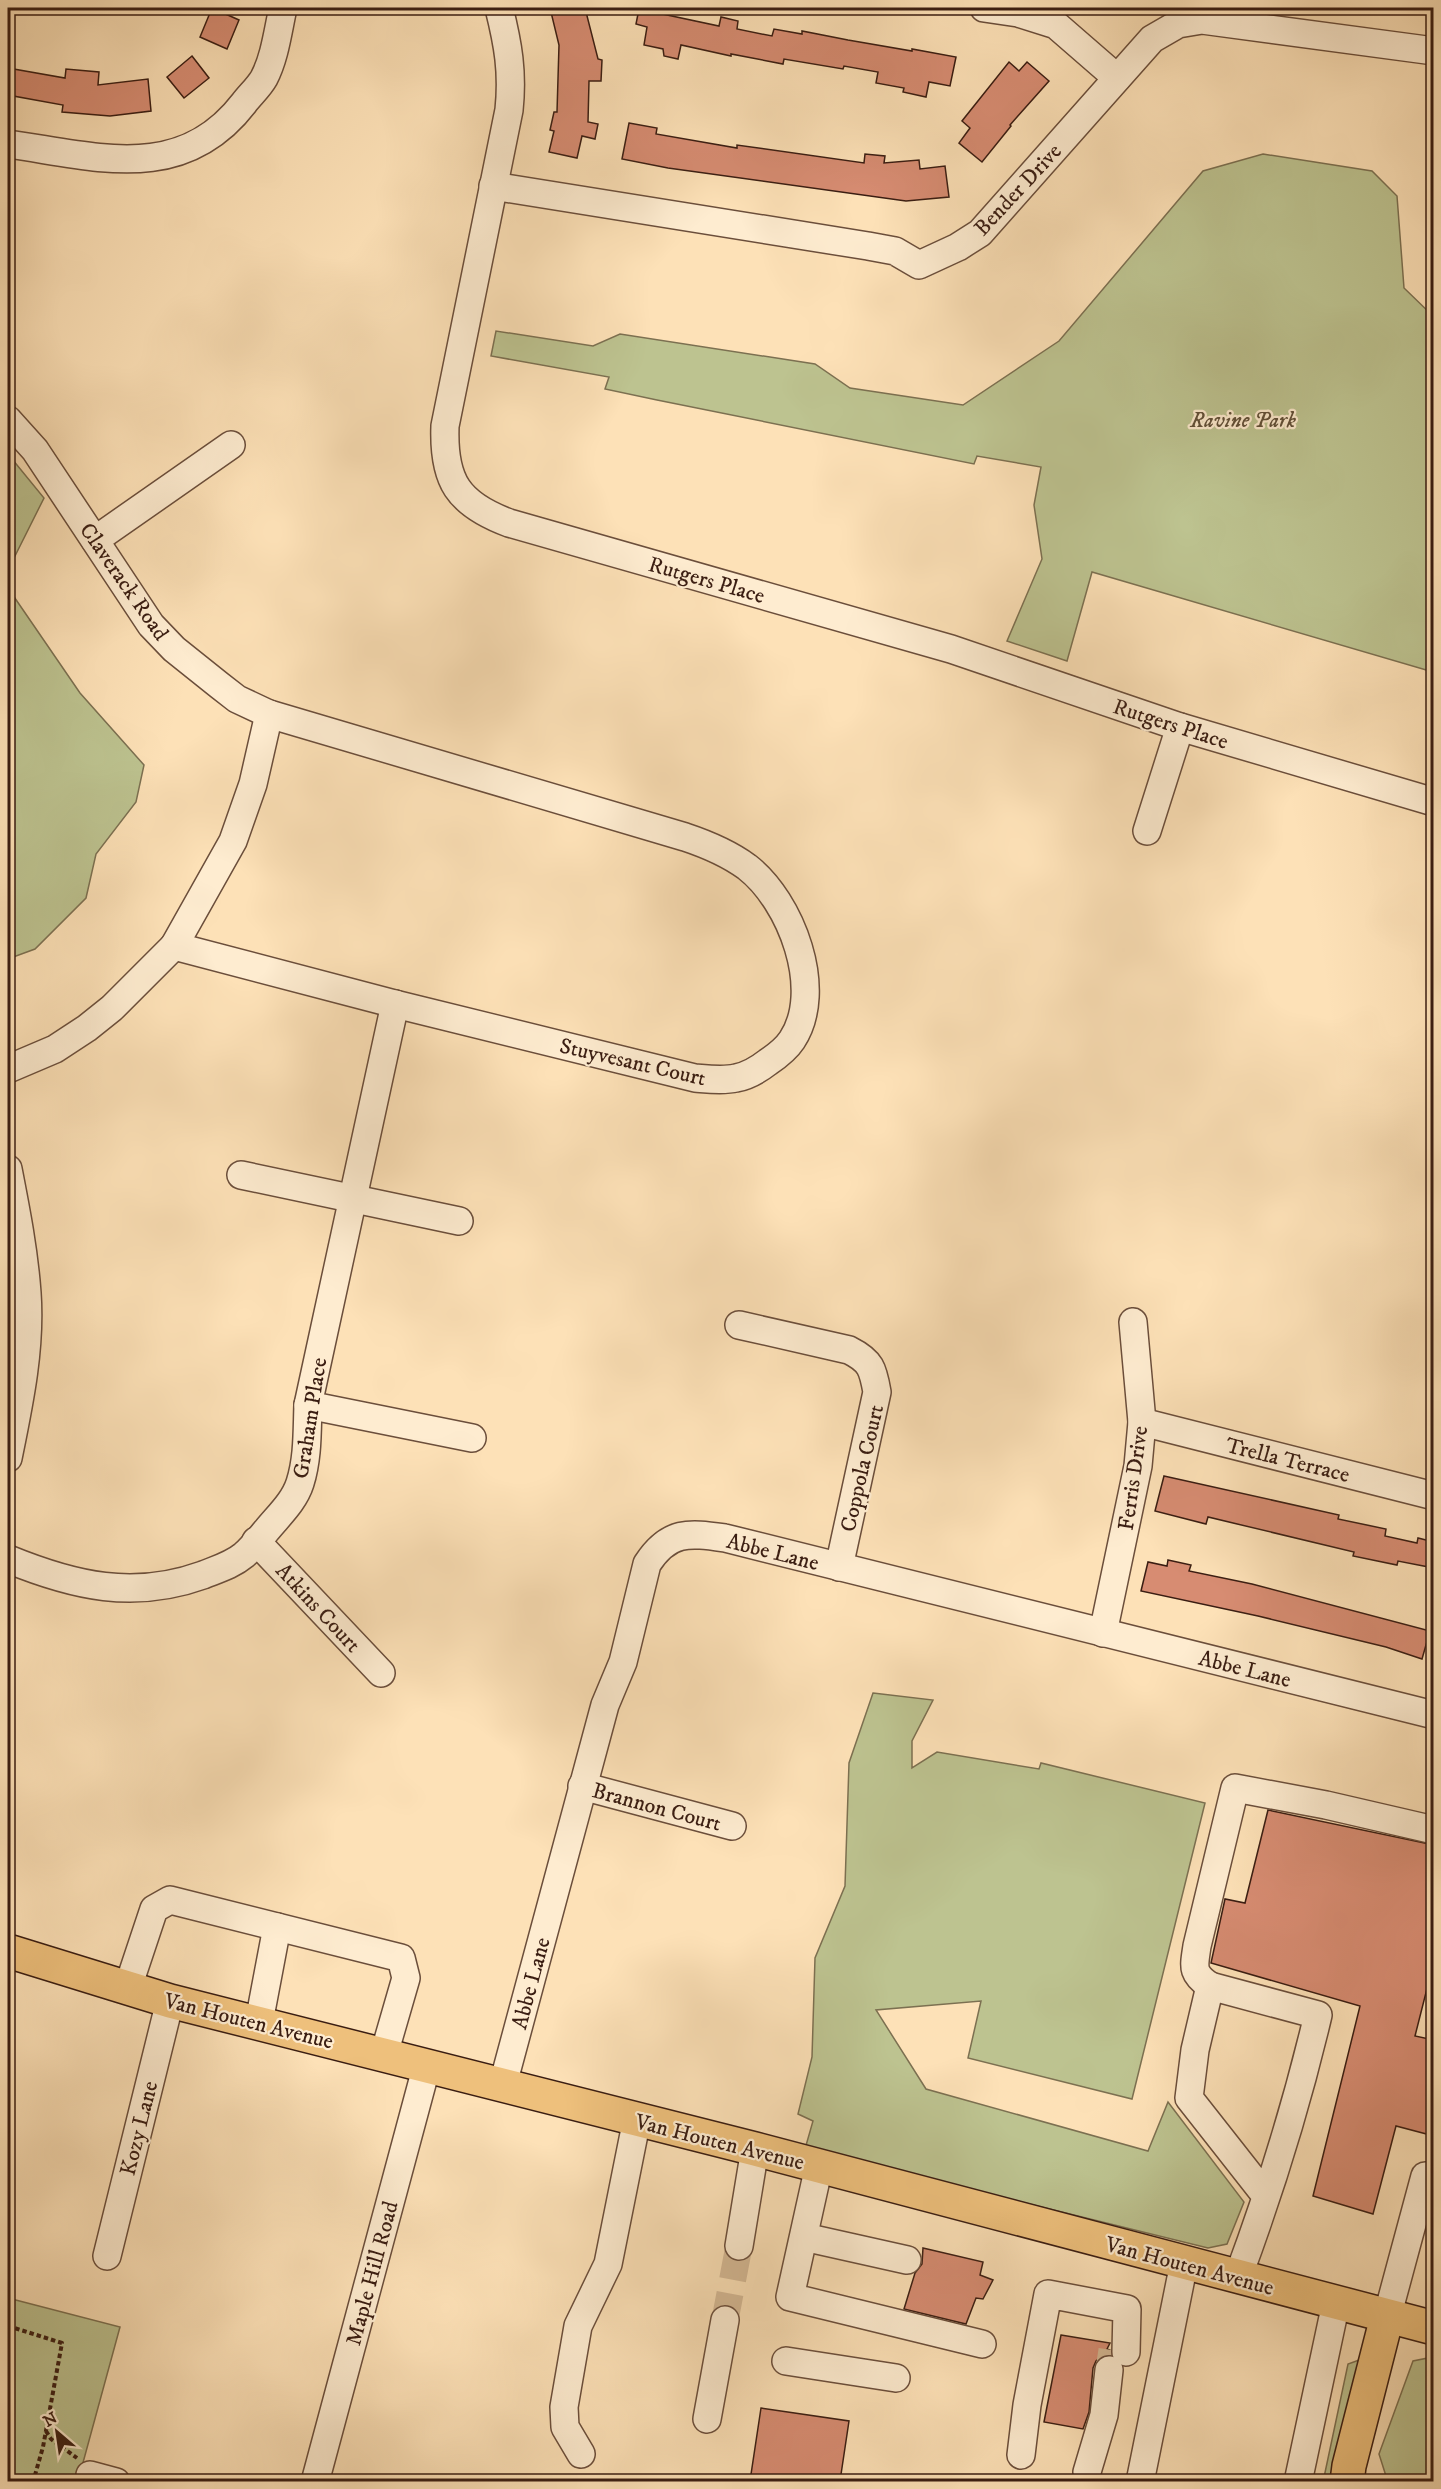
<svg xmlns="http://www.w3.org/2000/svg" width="1441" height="2489" font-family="'IM FELL DW Pica',serif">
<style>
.green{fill:#bdc390;stroke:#7c7051;stroke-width:1.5}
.building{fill:#d78c72;stroke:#3a1d12;stroke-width:1.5}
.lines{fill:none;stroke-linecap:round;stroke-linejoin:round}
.minor-tunnel{stroke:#d6ba96;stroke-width:27;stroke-dasharray:27 14;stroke-linecap:butt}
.minor-casing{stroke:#6b4e3b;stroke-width:30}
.major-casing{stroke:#3a1d12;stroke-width:36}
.highway-casing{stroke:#3a1d12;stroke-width:36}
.path{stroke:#3a1d12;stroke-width:4;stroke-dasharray:4.5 3;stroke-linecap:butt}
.minor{stroke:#feecd0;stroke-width:27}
.major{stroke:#eec07c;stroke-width:33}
.highway{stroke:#eec07c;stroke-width:33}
.labels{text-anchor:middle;stroke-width:4.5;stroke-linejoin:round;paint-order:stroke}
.street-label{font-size:22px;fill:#3a1d12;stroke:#feecd0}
.park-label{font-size:22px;font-style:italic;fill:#614f38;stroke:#feecd0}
</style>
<rect width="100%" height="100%" fill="#fde1b7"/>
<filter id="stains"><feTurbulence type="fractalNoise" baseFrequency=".00333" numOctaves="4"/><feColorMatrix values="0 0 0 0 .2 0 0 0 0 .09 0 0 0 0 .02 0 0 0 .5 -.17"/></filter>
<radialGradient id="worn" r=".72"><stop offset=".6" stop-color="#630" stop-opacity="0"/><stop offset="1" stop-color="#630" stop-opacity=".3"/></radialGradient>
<g class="green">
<polygon points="1263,154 1372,171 1397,196 1404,288 1433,316 1433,672 1092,572 1067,661 1007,641 1042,559 1034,505 1041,467 977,456 974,464 657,400 605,389 609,377 491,356 496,331 593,346 620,334 815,364 850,388 963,405 1059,341 1203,171"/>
<polygon points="8,454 44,498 8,570"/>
<polygon points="8,588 80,693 144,765 136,802 96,854 86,898 35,949 8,959"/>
<polygon points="873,1693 933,1700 912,1741 912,1768 937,1752 1039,1769 1041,1763 1205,1803 1132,2099 968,2058 981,2001 876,2010 926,2089 1148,2151 1168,2102 1244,2202 1227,2244 1208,2248 805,2149 813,2121 798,2114 812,2057 815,1958 845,1886 849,1763"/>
<polygon points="8,2298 120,2327 78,2481 8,2481"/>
<polygon points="1433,2357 1433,2481 1391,2481 1386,2476 1379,2454 1413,2361"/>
<polygon points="1362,2359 1334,2481 1323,2482 1348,2364"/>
</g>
<g class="building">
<polygon points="212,8 239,20 227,49 200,37"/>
<polygon points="550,8 585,8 598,59 602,60 601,81 589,81 588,122 598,124 595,139 582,136 577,158 549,152 554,131 550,130 554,112 557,112 559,45"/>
<polygon points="639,9 719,26 721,17 738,21 737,29 772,36 774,29 802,34 802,31 848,40 912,51 912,49 956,57 950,86 929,82 926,97 903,92 904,88 876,83 878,72 844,66 843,69 784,59 783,64 731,54 731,56 681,45 678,59 664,56 663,49 644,45 647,27 636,24"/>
<polygon points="192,56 209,78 184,98 167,77"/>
<polygon points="1009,62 1019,71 1027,62 1049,81 1010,125 1011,126 982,162 959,143 970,128 962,121"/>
<polygon points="8,68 65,78 66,69 99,72 98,85 148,79 151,111 110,116 62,112 63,105 8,95"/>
<polygon points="629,123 657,128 656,134 737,148 737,145 864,163 865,154 885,156 884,163 919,160 920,169 945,166 949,197 906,201 668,168 622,159"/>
<polygon points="1164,1476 1339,1515 1338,1519 1386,1529 1385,1536 1417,1543 1418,1538 1434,1542 1434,1568 1398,1561 1397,1565 1353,1556 1354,1552 1208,1517 1206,1524 1155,1511"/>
<polygon points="1168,1560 1191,1565 1189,1571 1252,1584 1430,1631 1422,1659 1386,1647 1258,1616 1141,1591 1148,1562 1167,1566"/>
<polygon points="1268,1810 1434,1845 1434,1961 1415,2036 1434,2040 1434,2136 1396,2126 1373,2214 1313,2196 1360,2006 1211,1963 1225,1899 1245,1903"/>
<polygon points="923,2248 983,2262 980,2275 993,2280 983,2299 976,2298 966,2324 904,2309 915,2273 922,2264"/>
<polygon points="1061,2335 1110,2343 1107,2349 1110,2350 1111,2354 1102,2356 1096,2361 1093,2368 1089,2412 1083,2429 1044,2422"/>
<polygon points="761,2408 849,2421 840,2481 750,2481"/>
</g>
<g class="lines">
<g class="minor-tunnel">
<polyline points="725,2320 739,2246"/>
<polyline points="1109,2370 1112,2350"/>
</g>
<g class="minor-casing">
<g id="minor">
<path d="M499 8C508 44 513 72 509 110L445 426C443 481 458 504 509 523L951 649 1180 727 1434 802"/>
<polyline points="984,8 1018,13 1056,25 1117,78"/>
<path d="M8 144C95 156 181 185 244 103 250 95 259 87 264 78 275 57 278 30 283 8"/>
<polyline points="493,186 868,246 895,251 919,265 958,247 980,233 1152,39 1178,24 1202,20 1434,51"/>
<path d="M8 420 35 450 151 625 174 649 219 685 237 699 269 714 685 837C706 844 728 853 747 867 791 901 825 990 792 1040 786 1049 777 1056 768 1062 759 1069 747 1076 736 1078 723 1081 708 1079 695 1078L395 1004 174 946"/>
<polyline points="95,540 231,445"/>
<polyline points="1147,831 1180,727"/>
<polyline points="8,1069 55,1049 87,1028 112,1008 174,946 233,841 253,784 269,714"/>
<path d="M8 1169C16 1210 24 1251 27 1293 31 1348 19 1404 8 1458"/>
<polyline points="241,1175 459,1221"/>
<path d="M739 1325 849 1350C871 1361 873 1369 877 1392L839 1567"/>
<polyline points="308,1405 472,1438"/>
<polyline points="1142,1422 1434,1496"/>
<polyline points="256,1541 381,1673"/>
<path d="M8 1559C74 1586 134 1600 203 1575 218 1569 232 1565 244 1555 252 1548 259 1539 266 1531 278 1516 294 1502 300 1483 308 1458 307 1431 308 1405L395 1004"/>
<polyline points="1103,1633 1138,1466 1142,1422 1133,1322"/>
<polyline points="582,1786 732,1826"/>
<path d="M1210 1986C1191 1973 1194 1967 1197 1946L1235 1788 1326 1805 1434 1830"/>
<polyline points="128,1987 154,1909 170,1900 401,1958 406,1978 384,2054"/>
<polyline points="259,2022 277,1927"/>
<path d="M503 2084 605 1705 623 1662 647 1564C669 1530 689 1533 725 1538L1434 1715"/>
<polyline points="819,2166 790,2297 982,2344"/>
<polyline points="804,2237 907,2260"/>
<polyline points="739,2246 755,2149"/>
<polyline points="107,2256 170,2001"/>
<path d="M1238 2277C1270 2191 1297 2104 1318 2015L1210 1986 1195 2050 1189 2098 1266 2196"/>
<polyline points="1387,2317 1425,2176 1434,2176"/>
<polyline points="786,2361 896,2378"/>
<polyline points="707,2419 725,2320"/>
<polyline points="581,2454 565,2427 564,2407 578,2326 608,2264 637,2119"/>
<polyline points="1021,2455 1027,2405 1048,2294 1127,2309 1126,2352"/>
<polyline points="1087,2472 1104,2415 1109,2370"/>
<polyline points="90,2475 116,2482"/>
<polyline points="315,2482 427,2065"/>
<polyline points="1140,2482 1184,2263"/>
<polyline points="1298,2482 1336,2303"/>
</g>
</g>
<g class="major-casing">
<polyline id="major" points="8,1951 170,2001 755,2149 1434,2328"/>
</g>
<g class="highway-casing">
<polyline id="highway" points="1347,2482 1349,2466 1387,2317"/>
</g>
<g class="path">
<polyline points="8,2326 62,2343 43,2447 33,2482"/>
<polyline points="46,2431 51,2439 77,2458"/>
</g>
<use href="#minor" class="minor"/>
<use href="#major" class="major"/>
<use href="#highway" class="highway"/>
</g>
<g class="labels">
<g class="street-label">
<text transform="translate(1017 189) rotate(-47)" y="8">Bender Drive</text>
<text transform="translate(707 579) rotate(16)" y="8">Rutgers Place</text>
<text transform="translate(125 581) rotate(55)" y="8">Claverack Road</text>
<text transform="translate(1171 723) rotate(18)" y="8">Rutgers Place</text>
<text transform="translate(633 1061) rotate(13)" y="8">Stuyvesant Court</text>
<text transform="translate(309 1418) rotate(-81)" y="8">Graham Place</text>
<text transform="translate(1288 1459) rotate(14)" y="8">Trella Terrace</text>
<text transform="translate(861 1468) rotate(-77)" y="8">Coppola Court</text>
<text transform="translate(1132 1478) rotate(-82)" y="8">Ferris Drive</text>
<text transform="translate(773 1551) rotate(14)" y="8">Abbe Lane</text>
<text transform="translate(319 1607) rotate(47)" y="8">Atkins Court</text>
<text transform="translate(1245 1668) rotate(14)" y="8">Abbe Lane</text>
<text transform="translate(657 1806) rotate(15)" y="8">Brannon Court</text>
<text transform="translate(530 1983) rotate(-75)" y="8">Abbe Lane</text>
<text transform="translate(249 2020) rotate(14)" y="8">Van Houten Avenue</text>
<text transform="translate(138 2128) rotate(-76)" y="8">Kozy Lane</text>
<text transform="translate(720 2141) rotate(14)" y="8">Van Houten Avenue</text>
<text transform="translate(1190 2265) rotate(15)" y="8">Van Houten Avenue</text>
<text transform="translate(371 2273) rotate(-75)" y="8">Maple Hill Road</text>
</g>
<g class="park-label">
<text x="1243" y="427">Ravine Park</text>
</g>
</g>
<rect width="1441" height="2489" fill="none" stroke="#fde1b7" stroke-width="30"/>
<rect x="9" y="9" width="1423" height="2471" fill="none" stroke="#3a1d12" stroke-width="3"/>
<rect x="15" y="15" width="1411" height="2459" fill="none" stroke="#3a1d12" stroke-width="1.5"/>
<g transform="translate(57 2432) rotate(331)" stroke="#feecd0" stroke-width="4.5" paint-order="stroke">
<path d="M0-4.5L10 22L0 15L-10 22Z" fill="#3a1d12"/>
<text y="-9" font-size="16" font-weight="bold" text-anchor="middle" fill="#3a1d12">N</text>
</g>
<rect width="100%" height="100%" filter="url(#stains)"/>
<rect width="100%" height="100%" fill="url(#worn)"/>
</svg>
